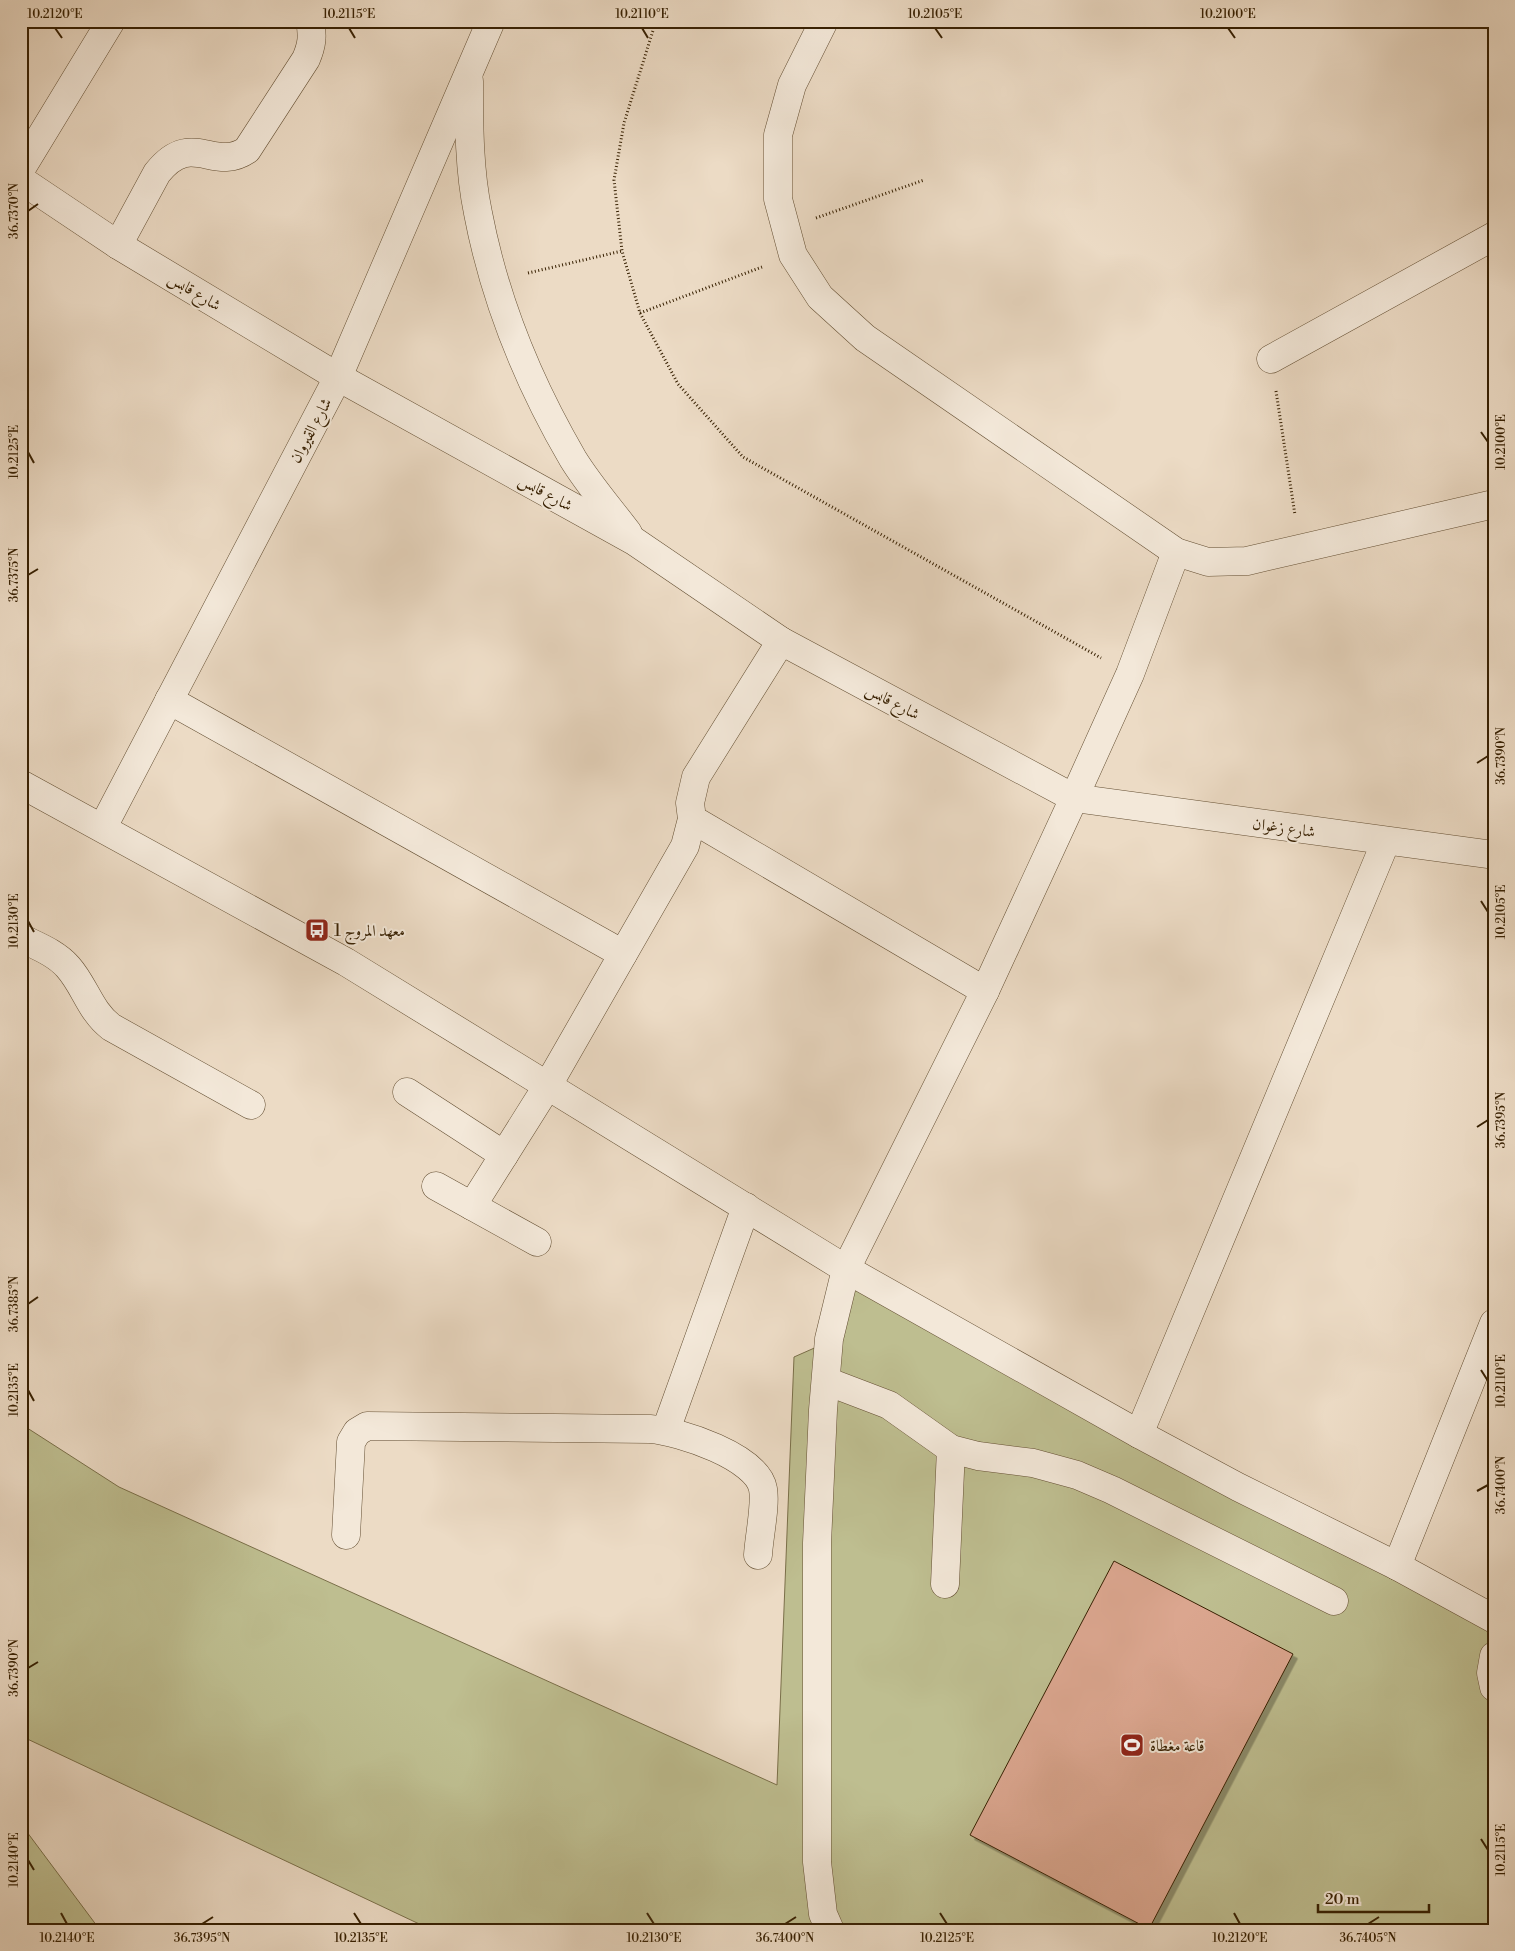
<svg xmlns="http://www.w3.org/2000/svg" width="1515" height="1951" font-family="'Libre Bodoni',Amiri,serif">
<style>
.green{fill:#bebe90;stroke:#7a6f49}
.building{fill:#dba68f;stroke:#372002;filter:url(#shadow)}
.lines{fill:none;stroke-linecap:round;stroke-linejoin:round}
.minor-casing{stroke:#644f33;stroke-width:29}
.path{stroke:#372002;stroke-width:3;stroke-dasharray:1 2.5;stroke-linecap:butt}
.minor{stroke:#f3e8d9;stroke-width:28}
.ticks{fill:none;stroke:#372002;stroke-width:2}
.labels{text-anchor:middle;stroke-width:4;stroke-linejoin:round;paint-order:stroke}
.street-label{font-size:16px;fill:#372002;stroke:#f3e8d9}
.poi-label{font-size:16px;fill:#372002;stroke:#f3e8d9;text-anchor:start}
.neatline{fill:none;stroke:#372002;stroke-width:2}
.ticks-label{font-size:12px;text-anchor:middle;fill:#372002}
</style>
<defs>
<filter id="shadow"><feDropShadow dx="4.5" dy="4.5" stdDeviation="0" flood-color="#0004"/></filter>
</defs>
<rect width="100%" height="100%" fill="#ecdbc5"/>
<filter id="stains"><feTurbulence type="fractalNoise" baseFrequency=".004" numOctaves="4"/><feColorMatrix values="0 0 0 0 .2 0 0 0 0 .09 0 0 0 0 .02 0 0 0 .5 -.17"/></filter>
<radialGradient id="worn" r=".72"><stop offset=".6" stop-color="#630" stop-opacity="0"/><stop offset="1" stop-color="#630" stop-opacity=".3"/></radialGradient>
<g class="green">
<polygon points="850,1281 1494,1618 1494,1930 432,1930 21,1736 21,1424 119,1487 777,1785 794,1357 837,1338"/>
<polygon points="21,1824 100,1930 21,1930"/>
</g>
<polygon class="building" points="1114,1561 1293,1654 1149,1929 970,1835"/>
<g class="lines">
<g class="minor-casing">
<g id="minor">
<polyline points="824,21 792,85 778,135 778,199 793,255 820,297 865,338 1176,552 1208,562 1247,561 1494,504"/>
<path d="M469 81C469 125 469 170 478 213 495 302 528 382 573 459 589 485 610 509 628 533"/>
<polyline points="21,169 111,21"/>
<polyline points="21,180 118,245 338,377 634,541 781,641 1074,798 1494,855"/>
<path d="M118 245 157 173C192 129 213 173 247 150L306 59C312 45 313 36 310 21"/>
<polyline points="1271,359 1494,236"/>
<polyline points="169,700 623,954"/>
<polyline points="21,784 346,962 846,1269 1139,1434 1238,1487 1397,1566 1494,1619"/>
<polyline points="692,819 985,991"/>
<polyline points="103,827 338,377 491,21"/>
<path d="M21 938C37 946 56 953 68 967 85 986 90 1011 111 1027L251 1105"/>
<polyline points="407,1092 504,1155"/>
<polyline points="436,1186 537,1242"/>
<polyline points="472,1206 548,1085 685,846 692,819 690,803 696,777 781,641"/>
<polyline points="826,1381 889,1405 951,1449 978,1456 1033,1463 1077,1475 1112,1490 1334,1601"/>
<polyline points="666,1430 746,1207"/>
<polyline points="1139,1434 1386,841"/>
<path d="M346 1535 351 1442 357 1432 367 1426 650 1429C679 1431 758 1457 763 1489 766 1505 759 1537 758 1555"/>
<polyline points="1397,1566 1494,1323"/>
<polyline points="945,1584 951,1449"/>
<polyline points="1494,1656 1491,1673 1494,1687"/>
<polyline points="830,1930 823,1914 817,1862 817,1543 823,1410 829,1339 846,1269 985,991 1074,798 1130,674 1176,552"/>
</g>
</g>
<g class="path">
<polyline points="656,21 624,123 614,180 622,251 640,313 678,384 743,457 1101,658"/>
<polyline points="816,218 924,180"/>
<polyline points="528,273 622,251"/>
<polyline points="640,313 762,267"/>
<polyline points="1276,391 1295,515"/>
</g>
<use href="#minor" class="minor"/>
</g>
<path class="ticks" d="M55 28 62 38M349 28 355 38M642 28 648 38M935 28 942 38M1228 28 1235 38M28 211 38 204M1481 432 1488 442M28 452 34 463M28 575 38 569M1477 763 1488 756M1481 901 1488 912M28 921 34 932M1477 1127 1488 1120M28 1304 38 1297M1481 1370 1488 1381M28 1390 34 1401M1477 1491 1488 1485M28 1668 38 1662M1481 1839 1488 1850M28 1860 34 1870M61 1913 67 1924M354 1913 361 1924M647 1913 654 1924M940 1913 947 1924M1234 1913 1240 1924M202 1924 213 1917M785 1924 796 1917M1368 1924 1379 1917"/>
<defs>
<g id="bus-square" transform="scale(1.25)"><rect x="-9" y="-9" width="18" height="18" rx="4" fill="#8f2418" stroke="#f3e8d9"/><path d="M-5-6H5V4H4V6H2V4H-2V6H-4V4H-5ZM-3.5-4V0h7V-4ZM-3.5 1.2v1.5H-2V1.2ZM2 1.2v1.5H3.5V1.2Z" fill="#fff"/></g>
<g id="stadium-square" transform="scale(1.25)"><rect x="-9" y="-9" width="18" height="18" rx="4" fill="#8f2418" stroke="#f3e8d9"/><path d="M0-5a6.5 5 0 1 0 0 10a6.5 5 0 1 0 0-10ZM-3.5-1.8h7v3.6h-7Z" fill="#fff"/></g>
</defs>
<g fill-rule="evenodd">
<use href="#bus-square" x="317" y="930"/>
<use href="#stadium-square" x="1132" y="1745"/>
</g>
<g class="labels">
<g class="street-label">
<text transform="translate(195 291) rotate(31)" y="6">شارع قابس</text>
<text transform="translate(310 430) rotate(-62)" y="6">شارع القيروان</text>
<text transform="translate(546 492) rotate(29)" y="6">شارع قابس</text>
<text transform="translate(893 701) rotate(28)" y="6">شارع قابس</text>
<text transform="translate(1284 827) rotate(8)" y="6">شارع زغوان</text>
</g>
<g class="poi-label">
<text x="334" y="936">معهد المروج 1</text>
<text x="1150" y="1751">قاعة مغطاة</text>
</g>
</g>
<rect width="1515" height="1951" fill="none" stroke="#ecdbc5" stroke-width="55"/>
<path d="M1318 1904v8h111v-8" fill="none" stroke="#372002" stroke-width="2.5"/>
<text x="1325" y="1904" font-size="15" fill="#372002" stroke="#f3e8d9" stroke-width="4" paint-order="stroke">20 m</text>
<rect x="28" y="28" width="1460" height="1896" class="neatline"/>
<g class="ticks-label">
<text x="55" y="18">10.2120°E</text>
<text x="349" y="18">10.2115°E</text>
<text x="642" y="18">10.2110°E</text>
<text x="935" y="18">10.2105°E</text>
<text x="1228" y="18">10.2100°E</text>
<text transform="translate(14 211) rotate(-90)" y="4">36.7370°N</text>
<text transform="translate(1501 442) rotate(-90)" y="4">10.2100°E</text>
<text transform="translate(14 452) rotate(-90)" y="4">10.2125°E</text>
<text transform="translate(14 575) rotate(-90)" y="4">36.7375°N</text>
<text transform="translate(1501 756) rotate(-90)" y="4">36.7390°N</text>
<text transform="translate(1501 912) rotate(-90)" y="4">10.2105°E</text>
<text transform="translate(14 921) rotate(-90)" y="4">10.2130°E</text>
<text transform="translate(1501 1120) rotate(-90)" y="4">36.7395°N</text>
<text transform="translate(14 1304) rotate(-90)" y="4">36.7385°N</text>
<text transform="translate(1501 1381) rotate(-90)" y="4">10.2110°E</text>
<text transform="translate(14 1390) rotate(-90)" y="4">10.2135°E</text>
<text transform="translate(1501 1485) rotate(-90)" y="4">36.7400°N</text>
<text transform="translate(14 1668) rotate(-90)" y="4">36.7390°N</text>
<text transform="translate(1501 1850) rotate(-90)" y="4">10.2115°E</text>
<text transform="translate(14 1860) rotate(-90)" y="4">10.2140°E</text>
<text x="67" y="1942">10.2140°E</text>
<text x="202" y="1942">36.7395°N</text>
<text x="361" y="1942">10.2135°E</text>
<text x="654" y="1942">10.2130°E</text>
<text x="785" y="1942">36.7400°N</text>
<text x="947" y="1942">10.2125°E</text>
<text x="1240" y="1942">10.2120°E</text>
<text x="1368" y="1942">36.7405°N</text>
</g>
<rect width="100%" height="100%" filter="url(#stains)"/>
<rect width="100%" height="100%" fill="url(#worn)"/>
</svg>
